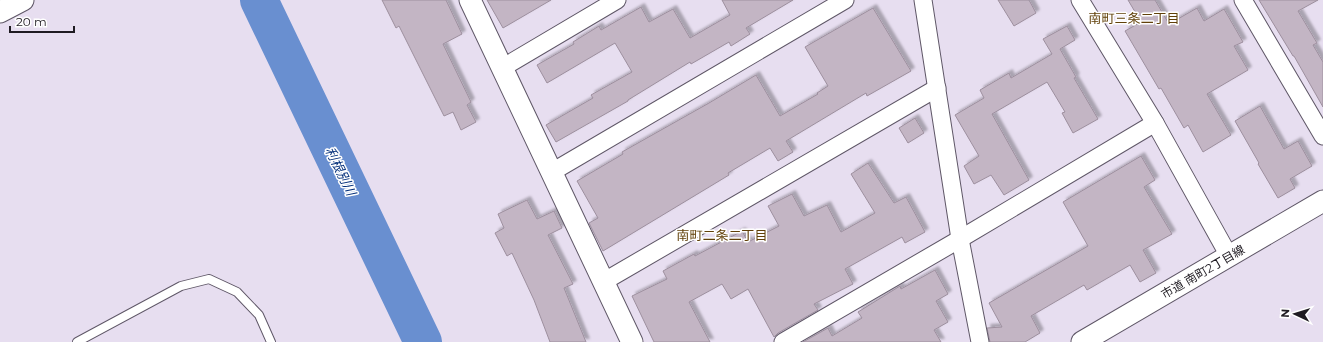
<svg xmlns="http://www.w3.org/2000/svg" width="1323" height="342" font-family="Montserrat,'Noto Sans JP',sans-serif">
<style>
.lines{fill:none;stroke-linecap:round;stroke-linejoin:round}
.river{stroke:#698fd0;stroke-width:38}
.building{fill:#c3b5c4;stroke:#9d8f9e;filter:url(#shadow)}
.service-casing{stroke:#5f5767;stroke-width:10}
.minor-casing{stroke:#5f5767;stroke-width:19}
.tertiary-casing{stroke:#5f5767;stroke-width:23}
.service{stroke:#fff;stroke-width:8}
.minor{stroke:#fff;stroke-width:17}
.tertiary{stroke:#fff;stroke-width:21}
.labels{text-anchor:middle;stroke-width:3;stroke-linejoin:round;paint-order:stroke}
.street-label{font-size:12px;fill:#1f1b22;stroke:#fff}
.neighbourhood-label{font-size:13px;fill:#614009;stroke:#fff}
.water-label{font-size:13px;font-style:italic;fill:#022e7a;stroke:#fff}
</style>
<defs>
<filter id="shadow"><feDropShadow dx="3.5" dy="-3.5" stdDeviation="1" flood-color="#0004"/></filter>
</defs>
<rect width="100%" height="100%" fill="#e7def0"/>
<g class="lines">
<polyline class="river" points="259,0 423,342"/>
</g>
<g class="building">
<polygon points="382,0 446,0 462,34 443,44 471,102 467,105 476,122 461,130 453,112 444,116 399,26 396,28"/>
<polygon points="487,0 551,0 503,28"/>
<polygon points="722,0 793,0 746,28 750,34 731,46 729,42 691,64 690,62 628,100 628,101 556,142 546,125 593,98 591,95 632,72 615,43 547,83 537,65 574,44 573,42 599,26 601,30 641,7 649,22 673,9 690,38 730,15"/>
<polygon points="998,0 1029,0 1036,13 1014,26"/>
<polygon points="1128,0 1155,0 1169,24 1197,8 1204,21 1224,9 1243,42 1234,46 1248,70 1207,94 1231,135 1203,152 1188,125 1184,128 1161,88 1159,89 1125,31 1141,22"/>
<polygon points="1259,0 1318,0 1298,11 1317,43 1313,45 1323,62 1323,107 1294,56 1293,56"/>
<polygon points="873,8 911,71 867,96 866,93 786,141 793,152 778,161 770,148 728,173 729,175 603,251 589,223 598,218 577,181 623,154 622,152 709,103 756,75 780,116 818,94 817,93 828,86 805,47"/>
<polygon points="1067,26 1075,40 1060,49 1076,77 1074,78 1098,119 1073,133 1062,113 1065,112 1047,82 992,114 1029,180 1004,195 991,175 974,184 964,166 979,156 955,115 984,98 980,90 1009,73 1011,78 1052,54 1043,39"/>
<polygon points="1260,106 1284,149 1298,141 1312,166 1290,179 1295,188 1278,198 1258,164 1259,163 1235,121"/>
<polygon points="915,118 924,133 908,143 899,128"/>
<polygon points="1141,156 1155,180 1144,187 1172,234 1143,250 1156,273 1140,282 1130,265 1087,290 1084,285 1031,316 1040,333 1025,342 990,342 987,328 1002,327 989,303 1088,246 1063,202"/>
<polygon points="868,163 894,203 906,197 925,232 905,243 902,237 845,269 853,284 814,304 818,310 778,333 774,337 748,289 731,299 722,284 689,302 710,342 654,342 632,296 667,279 663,271 694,254 695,256 742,231 748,242 779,226 768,206 792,194 804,216 827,205 841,232 875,213 851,174"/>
<polygon points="527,200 537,219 554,211 562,228 548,235 573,284 564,288 586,342 550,342 534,300 512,253 507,256 495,233 504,228 498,214"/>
<polygon points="935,270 948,294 936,301 948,322 934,330 941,342 803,342 828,328 832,336 862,318 858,312 900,286 901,289"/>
</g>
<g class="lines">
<g class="service-casing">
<polyline id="service" points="77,342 181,286 209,279 237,292 259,315 271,342"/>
</g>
<g class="minor-casing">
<g id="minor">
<polyline points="923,0 960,239 980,342"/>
<polyline points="1080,0 1155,123 1229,256"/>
<polyline points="1243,0 1323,136"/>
<polyline points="502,68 617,0"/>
<polyline points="552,172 845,0"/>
<polyline points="603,282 937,88"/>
<polyline points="783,342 960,239 1155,123"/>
</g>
</g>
<g class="tertiary-casing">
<g id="tertiary">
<polyline points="470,0 632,342"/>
<polyline points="0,12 23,0"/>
<polyline points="1082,342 1323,201"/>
</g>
</g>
<use href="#service" class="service"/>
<use href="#minor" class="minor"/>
<use href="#tertiary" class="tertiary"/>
</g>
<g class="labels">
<g class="street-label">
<text transform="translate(1203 272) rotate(-30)" y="4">市道 南町2丁目線</text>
</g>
<g class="neighbourhood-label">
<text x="1134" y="23">南町三条二丁目</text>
<text x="722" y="240">南町二条二丁目</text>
</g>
<g class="water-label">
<text transform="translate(341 171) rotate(64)" y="5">利根別川</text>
</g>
</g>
<g transform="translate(1295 314) rotate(274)" stroke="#ffffff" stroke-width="3" paint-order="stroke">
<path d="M0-3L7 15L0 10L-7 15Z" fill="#1f1b22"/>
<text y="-6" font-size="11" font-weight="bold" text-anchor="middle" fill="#1f1b22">N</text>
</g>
<path d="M10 26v6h64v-6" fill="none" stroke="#1f1b22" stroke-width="2"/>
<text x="16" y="26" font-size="12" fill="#1f1b22" stroke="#ffffff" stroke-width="3" paint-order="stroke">20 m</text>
</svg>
